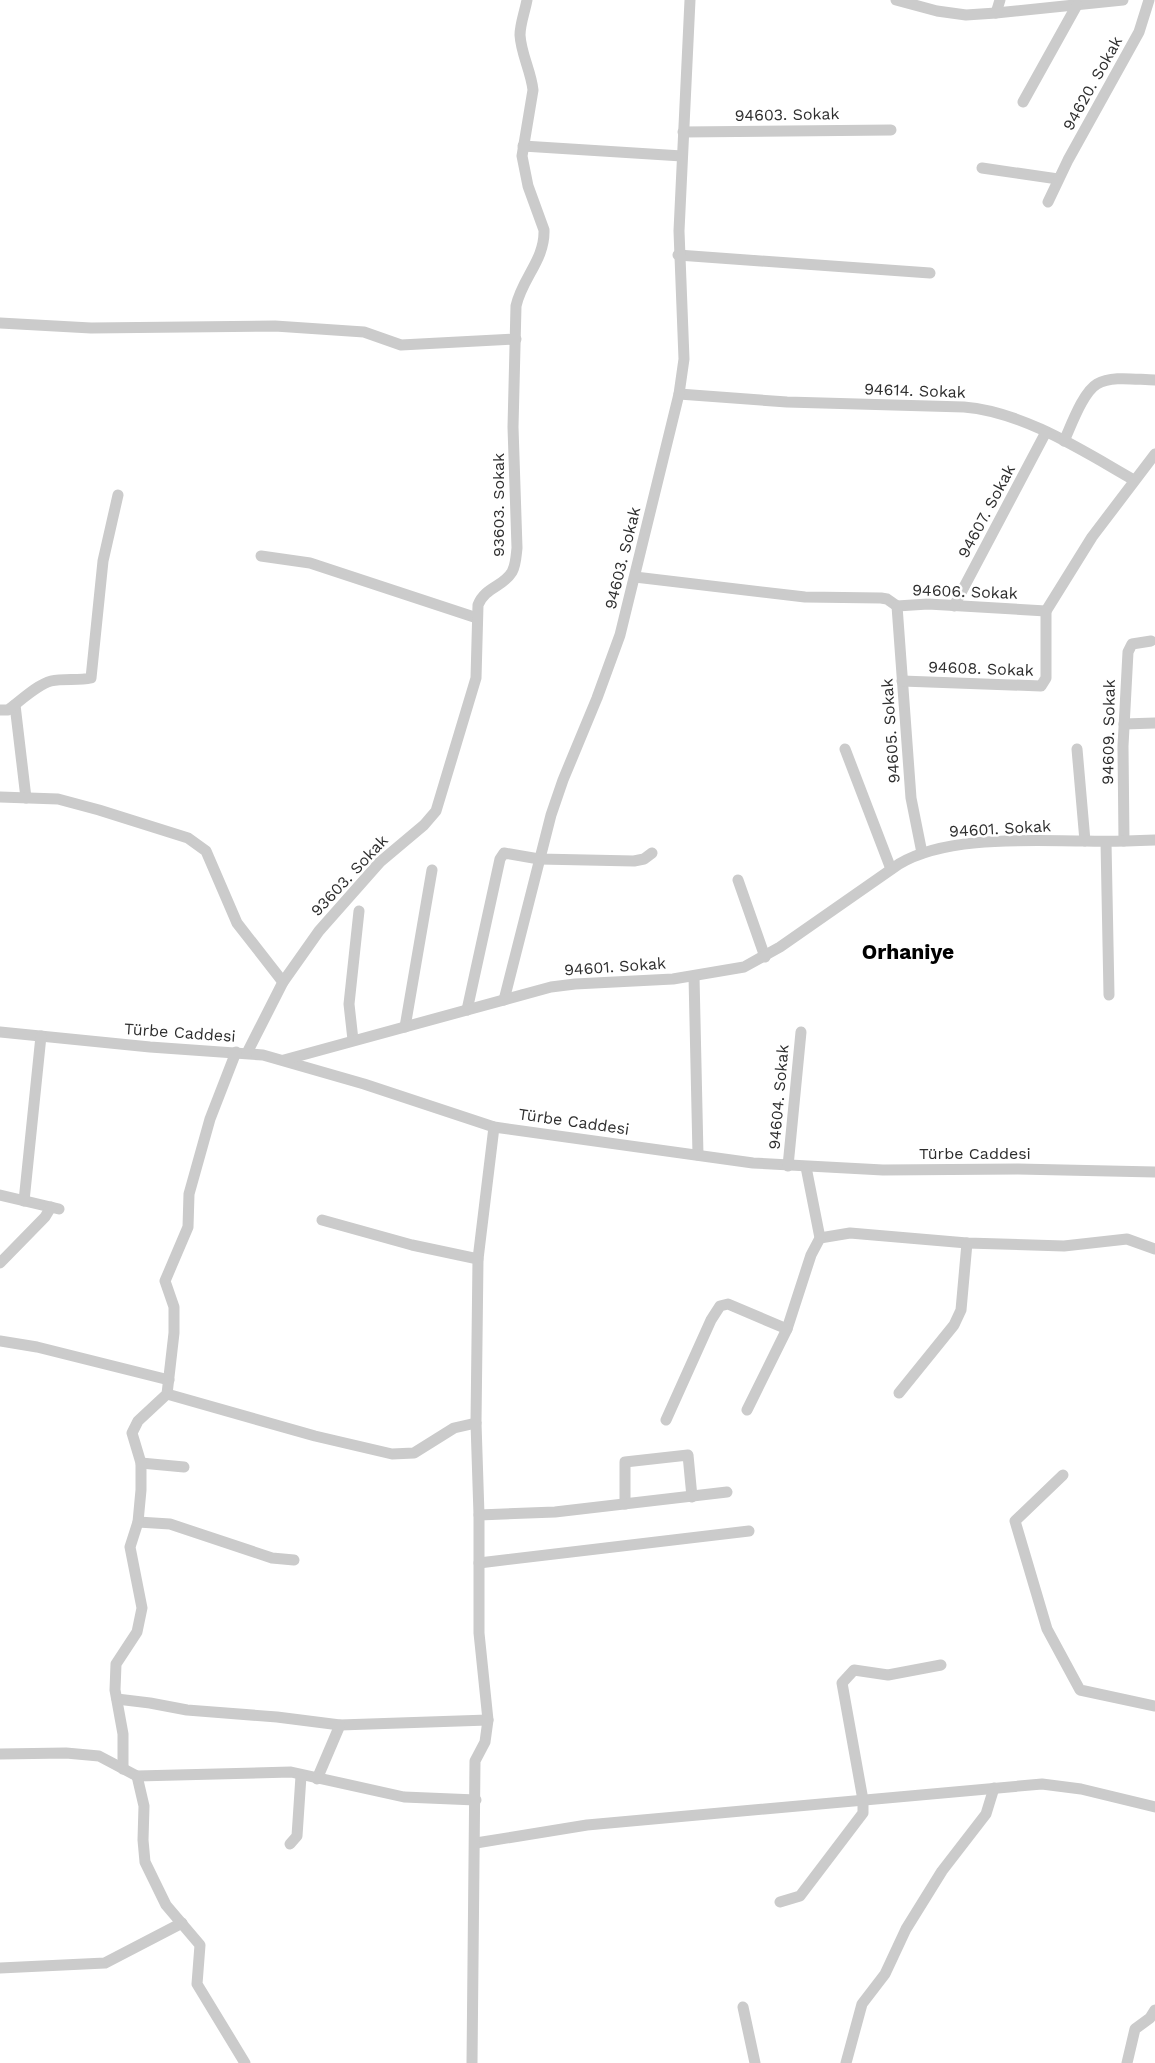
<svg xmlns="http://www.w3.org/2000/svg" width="1155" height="2063" font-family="'Work Sans',sans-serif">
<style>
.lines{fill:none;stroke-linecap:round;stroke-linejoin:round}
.minor{stroke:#cbcbcb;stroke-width:11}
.labels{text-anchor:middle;stroke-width:5;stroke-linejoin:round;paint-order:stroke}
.street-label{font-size:16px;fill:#2e2e2e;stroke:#fff}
.district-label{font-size:21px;font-weight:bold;fill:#000;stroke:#fff}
</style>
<rect width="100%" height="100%" fill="#fff"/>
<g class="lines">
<g class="minor">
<polyline points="896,0 937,11 966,15 996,13 1123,0"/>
<polyline points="996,13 1000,0"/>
<polyline points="1023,102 1077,5"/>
<polyline points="683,132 891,130"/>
<polyline points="523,146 682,156"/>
<polyline points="982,168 1058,179"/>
<polyline points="1048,202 1068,160 1139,32 1149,0"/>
<polyline points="678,255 930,273"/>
<polyline points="0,323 91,328 275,326 364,332 401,345 516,339"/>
<path d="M679 394 787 402 964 407C1024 412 1083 451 1134 480"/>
<path d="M1064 441C1071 426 1083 392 1097 384 1112 375 1138 380 1155 380"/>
<polyline points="261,556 310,563 477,618"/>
<polyline points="635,577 805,597 881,598 887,599 897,606 928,604 1046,611 1092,537 1155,454"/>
<polyline points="897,606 911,798 922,853"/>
<polyline points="954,606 1046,432"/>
<polyline points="902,681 1041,686 1046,678 1046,611"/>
<polyline points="15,705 26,798"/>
<path d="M0 710H8C19 702 38 684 51 681 64 678 78 681 91 678L103 561 118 495"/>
<polyline points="1124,724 1155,723"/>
<polyline points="845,749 891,869"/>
<polyline points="1077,749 1085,841"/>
<polyline points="0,797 58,799 99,810 188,838 206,851 237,923 283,982"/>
<polyline points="1124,841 1123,746 1128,652 1132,644 1151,641"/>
<polyline points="1106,842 1109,995"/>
<polyline points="738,880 765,957"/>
<polyline points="694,976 698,1155"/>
<polyline points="504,1000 551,815 563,780 597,698 620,635 679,394 684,359 679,231 690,0"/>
<polyline points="467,1010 500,859 504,853 539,859 634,861 644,859 652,853"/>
<polyline points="405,1027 432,870"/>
<polyline points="0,1032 150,1047 263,1055 364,1084 494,1127 753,1163 883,1170 1018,1169 1155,1172"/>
<polyline points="353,1040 349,1004 359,911"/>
<path d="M247 1053 283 982 319 931 380 862 424 825 436 811 476 678 478 605C485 587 503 587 512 572 516 565 516 556 517 548L513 427 516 306C522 278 545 260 544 230L528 186 522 156 533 90C531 71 521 54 520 35 520 24 525 11 527 0"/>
<path d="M284 1060 551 987 575 984 673 979 744 967 780 947 899 864C947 835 1031 841 1086 841 1109 842 1132 841 1155 840"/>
<polyline points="788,1166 801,1032"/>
<polyline points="0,1195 59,1209"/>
<polyline points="24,1201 41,1036"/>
<polyline points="322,1220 412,1245 478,1259"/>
<polyline points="820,1238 850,1233 967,1243 1064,1246 1127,1239 1155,1249"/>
<polyline points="0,1263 45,1217 51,1207"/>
<polyline points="0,1341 37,1347 169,1380"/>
<polyline points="899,1393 954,1325 961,1310 967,1243"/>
<polyline points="167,1394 315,1436 392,1454 414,1453 454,1428 476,1423"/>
<polyline points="747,1410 787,1329 811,1255 820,1238 806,1167"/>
<polyline points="666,1420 711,1320 720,1306 728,1304 787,1329"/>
<polyline points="141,1463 184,1467"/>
<polyline points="1063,1475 1015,1521 1047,1629 1080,1690 1155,1706"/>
<polyline points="625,1504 625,1462 688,1455 692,1497"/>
<polyline points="479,1515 555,1512 727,1492"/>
<polyline points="138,1522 170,1524 272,1558 294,1560"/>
<polyline points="479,1563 749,1531"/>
<polyline points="117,1699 150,1703 187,1710 277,1717 340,1725 488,1720"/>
<polyline points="0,1754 66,1753 99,1756 137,1776 291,1772 404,1797 476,1800"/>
<polyline points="123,1769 123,1734 115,1690 116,1664 137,1632 142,1608 130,1547 138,1522 141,1490 141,1463 132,1433 138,1421 167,1394 174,1333 174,1307 165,1281 188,1227 189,1194 210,1119 236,1052"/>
<polyline points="137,1776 144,1806 143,1840 145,1862 166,1905 200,1945 197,1984 245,2063"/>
<polyline points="317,1779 340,1725"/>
<polyline points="476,1843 587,1825 1042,1784 1081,1789 1155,1807"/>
<polyline points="290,1844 297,1836 301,1776"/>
<polyline points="780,1902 800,1896 863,1813 863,1800 842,1683 854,1670 888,1675 941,1665"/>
<polyline points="0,1968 105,1963 182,1923"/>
<polyline points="743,2007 755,2063"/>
<polyline points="472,2063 475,1761 485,1742 488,1720 479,1633 479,1515 476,1423 478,1259 494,1127"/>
<polyline points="846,2063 862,2004 885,1974 906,1929 942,1871 986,1814 994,1788"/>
<polyline points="1127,2063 1135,2029 1150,2018 1155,2010"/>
</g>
</g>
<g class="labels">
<g class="street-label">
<text transform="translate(1092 83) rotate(-61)" y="6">94620. Sokak</text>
<text transform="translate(787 114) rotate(-1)" y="6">94603. Sokak</text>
<text transform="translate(915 390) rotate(2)" y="6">94614. Sokak</text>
<text transform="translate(498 505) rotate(-90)" y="6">93603. Sokak</text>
<text transform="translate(986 511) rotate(-62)" y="6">94607. Sokak</text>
<text transform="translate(622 558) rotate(-76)" y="6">94603. Sokak</text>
<text transform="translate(965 591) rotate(2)" y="6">94606. Sokak</text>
<text transform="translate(981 668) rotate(2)" y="6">94608. Sokak</text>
<text transform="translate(890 731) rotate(-94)" y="6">94605. Sokak</text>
<text transform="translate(1108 732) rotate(-89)" y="6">94609. Sokak</text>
<text transform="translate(1000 828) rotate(-3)" y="6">94601. Sokak</text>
<text transform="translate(349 875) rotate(-47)" y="6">93603. Sokak</text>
<text transform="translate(615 966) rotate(-4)" y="6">94601. Sokak</text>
<text transform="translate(180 1032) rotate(4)" y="6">Türbe Caddesi</text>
<text transform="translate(778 1097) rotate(-85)" y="6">94604. Sokak</text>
<text transform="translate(574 1121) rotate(8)" y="6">Türbe Caddesi</text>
<text x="975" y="1159">Türbe Caddesi</text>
</g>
<g class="district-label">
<text x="908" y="959">Orhaniye</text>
</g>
</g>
</svg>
